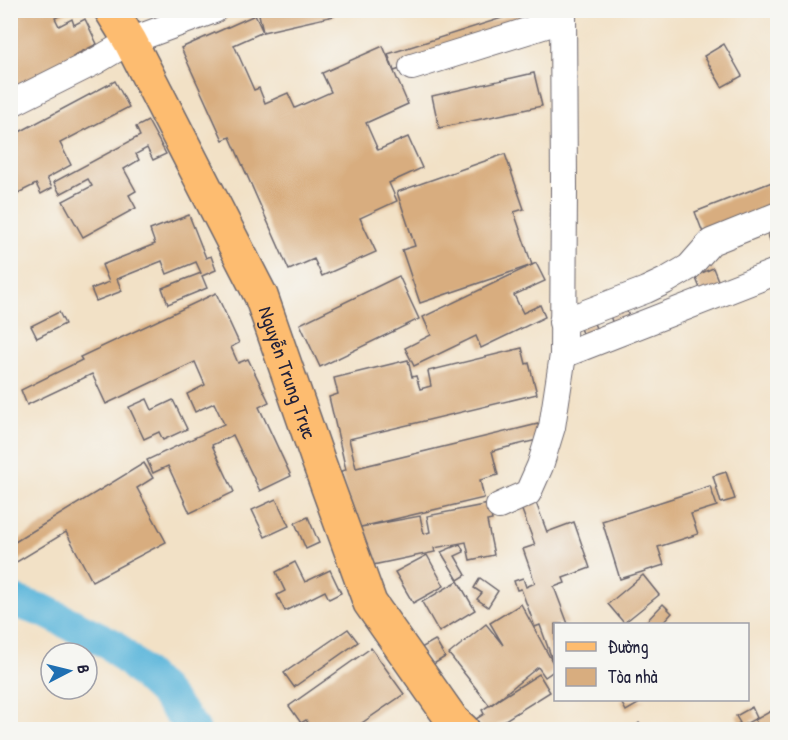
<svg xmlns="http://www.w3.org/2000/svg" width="788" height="740" font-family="'Patrick Hand',sans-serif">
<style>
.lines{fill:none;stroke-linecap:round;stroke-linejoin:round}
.river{stroke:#5eb7db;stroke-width:33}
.building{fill:#d8ad7f}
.minor-casing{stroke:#6b656c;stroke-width:28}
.major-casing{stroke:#6b656c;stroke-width:36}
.minor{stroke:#fff;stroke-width:26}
.major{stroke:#fdbc6f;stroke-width:33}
.labels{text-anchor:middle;stroke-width:4.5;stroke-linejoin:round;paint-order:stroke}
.street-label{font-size:20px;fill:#22223b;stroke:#f6f6f2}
</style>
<rect width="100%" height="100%" fill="#f6f6f2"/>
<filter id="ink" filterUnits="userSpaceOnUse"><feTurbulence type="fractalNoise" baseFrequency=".0167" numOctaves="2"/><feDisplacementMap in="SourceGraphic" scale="12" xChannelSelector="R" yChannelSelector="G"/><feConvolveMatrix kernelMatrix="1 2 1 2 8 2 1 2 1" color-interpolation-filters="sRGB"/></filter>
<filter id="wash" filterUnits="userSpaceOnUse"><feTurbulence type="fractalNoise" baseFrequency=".008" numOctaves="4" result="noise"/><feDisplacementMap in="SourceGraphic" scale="24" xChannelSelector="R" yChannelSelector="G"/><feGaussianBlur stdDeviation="1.35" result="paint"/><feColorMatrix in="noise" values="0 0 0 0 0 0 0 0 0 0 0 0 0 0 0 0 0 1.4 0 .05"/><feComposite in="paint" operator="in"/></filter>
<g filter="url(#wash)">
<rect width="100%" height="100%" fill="#f2e1c6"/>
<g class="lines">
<polyline class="river" points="10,600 44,611 111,644 162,691 194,730"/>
</g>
<g id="blocks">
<g class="building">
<polygon points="10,10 71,10 55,18 59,26 72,19 74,25 85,19 97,44 73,56 75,61 10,92"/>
<polygon points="258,10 333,10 334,16 263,32 234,45 254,90 259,88 265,103 288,93 295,108 331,92 322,73 383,46 408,104 366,123 378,150 408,137 422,168 389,183 397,201 360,218 376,252 322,276 314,259 289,270 230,137 223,140 181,48 255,15 263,32"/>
<polygon points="527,10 537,10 542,25 394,71 388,54"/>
<polygon points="724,44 742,76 722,87 704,56"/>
<polygon points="534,73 542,106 439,128 432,96"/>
<polygon points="115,81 129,107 60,143 71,165 47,178 52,188 41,194 36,184 10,197 10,137"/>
<polygon points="148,121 166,154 153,160 147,148 136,154 139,160 124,169 136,191 129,195 136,208 83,237 63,201 92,186 88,179 60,194 54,182 140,136 136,127"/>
<polygon points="505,154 524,209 514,212 532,265 420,303 402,250 415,246 397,192"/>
<polygon points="777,180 777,210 705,238 695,212"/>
<polygon points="189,215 206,258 211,256 216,270 202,276 207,288 168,304 162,288 201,273 196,262 167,274 162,261 117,279 122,291 96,301 91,289 109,282 102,265 155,244 150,230"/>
<polygon points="777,218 777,244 772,246 764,223"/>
<polygon points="536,263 545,281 514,295 523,313 540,305 545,317 481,348 476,336 414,366 405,348 431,335 423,317"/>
<polygon points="713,268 722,290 704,298 695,276"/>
<polygon points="399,276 419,319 320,367 300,324"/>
<polygon points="216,293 239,343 231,347 238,363 248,359 269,402 259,407 291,476 260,491 233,435 212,445 234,492 190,513 168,466 153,473 147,460 224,424 214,403 195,412 187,394 205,385 195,362 106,404 92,374 27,405 21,390 82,360 80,357"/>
<polygon points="624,304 632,324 615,330 608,310"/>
<polygon points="59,312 65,324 37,338 31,326"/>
<polygon points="592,318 599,336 585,341 578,323"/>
<polygon points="522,348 526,364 529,363 537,394 349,439 356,468 538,424 541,439 492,451 498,475 480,480 484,498 361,527 420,516 424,534 430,532 427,516 489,504 492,520 487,521 494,555 470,560 466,542 434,548 435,552 363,567 341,471 346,470 329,397 338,394 334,378 408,360 412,377 416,376 420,389 431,386 428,371"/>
<polygon points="147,399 152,410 173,400 187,429 163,440 159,432 144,439 129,407"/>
<polygon points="144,463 153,478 137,488 166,542 92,581 66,532 10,566 10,545"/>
<polygon points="726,472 735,499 721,503 713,476"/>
<polygon points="710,486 717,506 691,514 698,534 658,547 664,565 620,579 602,521"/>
<polygon points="276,499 289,526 265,537 252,510"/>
<polygon points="535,500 547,532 574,522 590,568 563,578 565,583 554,587 568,624 555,624 555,658 552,659 540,625 535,627 521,589 517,590 514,581 523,578 526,587 535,583 523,549 535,545 520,505"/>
<polygon points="308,517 319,543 306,549 295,523"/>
<polygon points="460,544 464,552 455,556 466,575 458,580 441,552"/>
<polygon points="427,555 444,586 413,603 395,572"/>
<polygon points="295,562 305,582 330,570 341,593 329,599 325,591 285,611 277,595 285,591 276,572"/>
<polygon points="643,575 659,595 624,623 608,604"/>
<polygon points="480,578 498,591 488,607 477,599 482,593 474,588"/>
<polygon points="458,581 475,610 439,632 422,602"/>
<polygon points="521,604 555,667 555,670 545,677 538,667 490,706 449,654 486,624 503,645 490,623"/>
<polygon points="663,604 672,613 662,624 644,624"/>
<polygon points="348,629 358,642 294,687 284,673"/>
<polygon points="435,640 445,657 432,665 421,648"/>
<polygon points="371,648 404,694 353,729 313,729 306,720 301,723 289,706"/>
<polygon points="539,674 550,692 491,729 483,729 476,719 484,714 482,710"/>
<polygon points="620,700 645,700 626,711"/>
<polygon points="752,707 757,718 741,726 743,729 728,729 740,723 736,716"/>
<polygon points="771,711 777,723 777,729 760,729 755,720"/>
<polygon points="639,723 644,729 634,729 633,728"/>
</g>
</g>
</g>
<g filter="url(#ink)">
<use href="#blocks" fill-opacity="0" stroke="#6b656c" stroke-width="1.5"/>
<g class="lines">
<g class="minor-casing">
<g id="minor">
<polyline points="412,67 562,20"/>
<polyline points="10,104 96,61 130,41 214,10"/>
<polyline points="562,322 646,290 665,281 689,267 711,242 778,215"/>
<polyline points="563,355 778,271"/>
<polyline points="499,506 528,493 540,466 552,427 563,355 564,187 563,10"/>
</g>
</g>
<g class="major-casing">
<g id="major">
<path id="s1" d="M111 10 130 41 261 296 318 460 370 603 453 721 463 730"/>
</g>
</g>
<use href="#minor" class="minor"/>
<use href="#major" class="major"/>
</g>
</g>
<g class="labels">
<g class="street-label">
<text dy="7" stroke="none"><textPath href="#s1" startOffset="404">Nguyễn Trung Trực</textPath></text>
</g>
</g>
<rect width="788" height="740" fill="none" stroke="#f6f6f2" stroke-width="36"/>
<rect x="554" y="623" width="195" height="78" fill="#f6f6f2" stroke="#a1a1a9" stroke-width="1.5"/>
<rect x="566" y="642" width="30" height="9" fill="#fdbc6f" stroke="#a1a1a9" stroke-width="1.5"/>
<text x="608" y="653" font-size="18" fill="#22223b">Đường</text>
<rect x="566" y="668" width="30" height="18" fill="#d8ad7f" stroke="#a1a1a9" stroke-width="1.5"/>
<text x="608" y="683" font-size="18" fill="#22223b">Tòa nhà</text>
<g transform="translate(69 671) rotate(83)"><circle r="28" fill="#f6f6f2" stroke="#a1a1a9" stroke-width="1.5"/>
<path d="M0-4.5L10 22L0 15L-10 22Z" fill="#1f6fb2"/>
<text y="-9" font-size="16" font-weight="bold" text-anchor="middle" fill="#22223b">B</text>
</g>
</svg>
